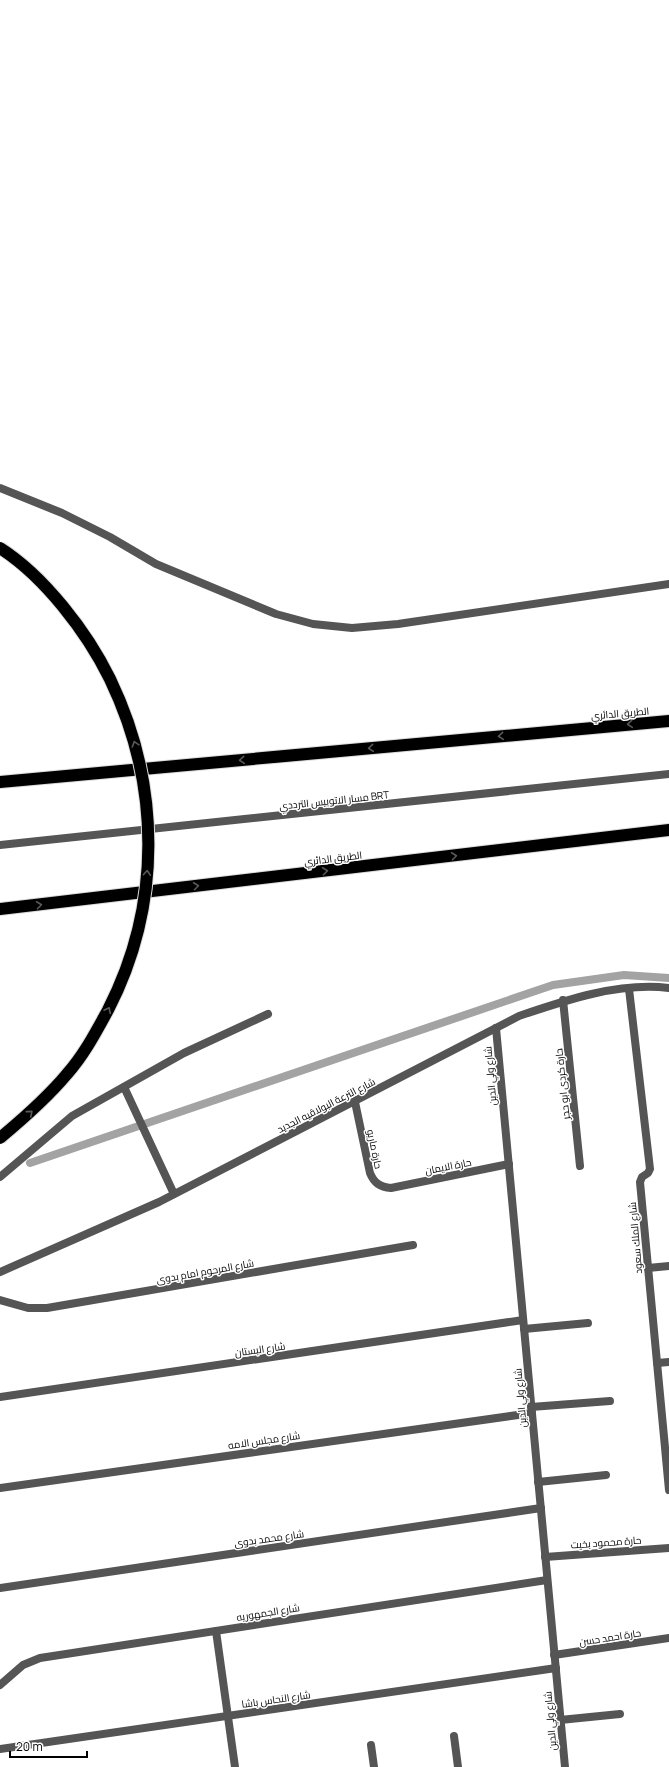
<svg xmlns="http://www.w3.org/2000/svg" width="669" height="1767" font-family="Manrope,Cairo,sans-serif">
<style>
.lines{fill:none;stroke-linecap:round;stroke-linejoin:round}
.stream{stroke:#a3a3a3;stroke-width:8}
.motorway-casing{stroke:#dbdbdb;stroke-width:14}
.service{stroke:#555;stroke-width:8}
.minor{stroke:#555;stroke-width:8}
.motorway{stroke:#000;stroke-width:12}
.motorway-bridge-casing{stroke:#dbdbdb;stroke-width:14;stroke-linecap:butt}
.motorway-bridge{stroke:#000;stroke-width:12}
.oneway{stroke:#595959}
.labels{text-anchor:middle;stroke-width:3;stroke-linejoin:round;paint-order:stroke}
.street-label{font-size:10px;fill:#000;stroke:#fff}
</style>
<rect width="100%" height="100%" fill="#fff"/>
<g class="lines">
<polyline class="stream" points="30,1163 553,985 624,975 669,978"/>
<g class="motorway-casing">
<g id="motorway">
<polyline points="0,782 669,721"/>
<polyline points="0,909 669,830"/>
</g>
</g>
<g class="service">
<polyline points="0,845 669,774"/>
<polyline points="124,1087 174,1194"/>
<polyline points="0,1177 72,1116 184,1053 268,1014"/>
</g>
<g class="minor">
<polyline points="0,488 62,513 110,537 156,564 276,614 313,624 352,628 398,624 669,584"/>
<polyline points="629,989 650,1169 648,1173 642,1177 640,1182 669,1490"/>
<polyline points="563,1000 580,1166"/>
<polyline points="496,1028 565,1767"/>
<path d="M355 1102 370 1173C374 1183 380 1187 391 1188L509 1164"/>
<polyline points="648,1268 669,1266"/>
<path d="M0 1272 159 1202 519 1016C566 1000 619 982 669 988"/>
<polyline points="0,1300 28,1308 47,1308 413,1245"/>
<polyline points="524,1329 588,1323"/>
<polyline points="657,1363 669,1362"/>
<polyline points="0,1397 523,1320"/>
<polyline points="531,1407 610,1401"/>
<polyline points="538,1482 606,1475"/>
<polyline points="0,1488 532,1413"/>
<polyline points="545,1557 669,1548"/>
<polyline points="0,1588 541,1508"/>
<polyline points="216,1631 235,1767"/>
<polyline points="554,1655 669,1638"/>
<polyline points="0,1685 23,1665 40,1658 547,1580"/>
<polyline points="560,1720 620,1714"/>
<polyline points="454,1736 458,1767"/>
<polyline points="371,1745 374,1767"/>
<polyline points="0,1749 556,1668"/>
</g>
<use href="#motorway" class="motorway"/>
<g class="motorway-bridge-casing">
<path id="motorway-bridge" d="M0 548C44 576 87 632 110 679 161 785 162 905 108 1010 96 1032 84 1055 67 1074 47 1098 24 1118 0 1138"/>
</g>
<use href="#motorway-bridge" class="motorway-bridge"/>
</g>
<defs><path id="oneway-chevron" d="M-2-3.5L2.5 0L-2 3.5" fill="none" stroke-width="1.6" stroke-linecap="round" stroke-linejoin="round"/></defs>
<g class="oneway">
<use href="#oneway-chevron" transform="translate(630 724) rotate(175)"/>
<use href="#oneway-chevron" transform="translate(501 736) rotate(175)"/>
<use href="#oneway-chevron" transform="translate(135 744) rotate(-108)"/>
<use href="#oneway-chevron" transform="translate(371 748) rotate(175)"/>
<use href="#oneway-chevron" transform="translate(242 760) rotate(175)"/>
<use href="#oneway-chevron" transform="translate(454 856) rotate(-7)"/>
<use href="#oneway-chevron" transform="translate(325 871) rotate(-7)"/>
<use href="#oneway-chevron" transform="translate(147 873) rotate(-86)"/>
<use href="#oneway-chevron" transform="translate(196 886) rotate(-7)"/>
<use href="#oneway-chevron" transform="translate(39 905) rotate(-7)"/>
<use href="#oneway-chevron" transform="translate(108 1010) rotate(-63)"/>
<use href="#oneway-chevron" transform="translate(30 1113) rotate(-40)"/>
</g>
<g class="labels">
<g class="street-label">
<text transform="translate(620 713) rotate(-5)" y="4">الطريق الدائري</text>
<text transform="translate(334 800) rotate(-6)" y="4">مسار الاتوبيس الترددي BRT</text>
<text transform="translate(333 858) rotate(-7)" y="4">الطريق الدائري</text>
<text transform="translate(490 1076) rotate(-95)" y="4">شارع ولي الدين</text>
<text transform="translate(562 1084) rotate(-96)" y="4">حارة كردى ابو حجر</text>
<text transform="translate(326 1105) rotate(-27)" y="4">شارع الترعة البولاقيه الجديد</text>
<text transform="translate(375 1149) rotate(78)" y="4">حارة ماريو</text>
<text transform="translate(448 1166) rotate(-11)" y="4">حارة الايمان</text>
<text transform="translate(635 1238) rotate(-95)" y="4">شارع الملك سعود</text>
<text transform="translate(205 1271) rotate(-10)" y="4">شارع المرحوم امام بدوى</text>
<text transform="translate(260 1349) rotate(-8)" y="4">شارع البستان</text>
<text transform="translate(520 1398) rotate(-95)" y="4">شارع ولي الدين</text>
<text transform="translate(264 1440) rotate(-8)" y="4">شارع مجلس الامه</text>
<text transform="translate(269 1538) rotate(-8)" y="4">شارع محمد بدوى</text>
<text transform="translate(606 1542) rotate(-4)" y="4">حارة محمود بخيت</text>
<text transform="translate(268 1612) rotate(-9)" y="4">شارع الجمهوريه</text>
<text transform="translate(610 1637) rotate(-9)" y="4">حارة احمد حسن</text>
<text transform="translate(276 1699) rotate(-8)" y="4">شارع النحاس باشا</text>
<text transform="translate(550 1721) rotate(-95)" y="4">شارع ولي الدين</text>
</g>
</g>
<path d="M10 1751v6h77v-6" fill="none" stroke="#000000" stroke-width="2"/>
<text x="16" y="1751" font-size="12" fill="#000000" stroke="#ffffff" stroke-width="3" paint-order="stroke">20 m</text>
</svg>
